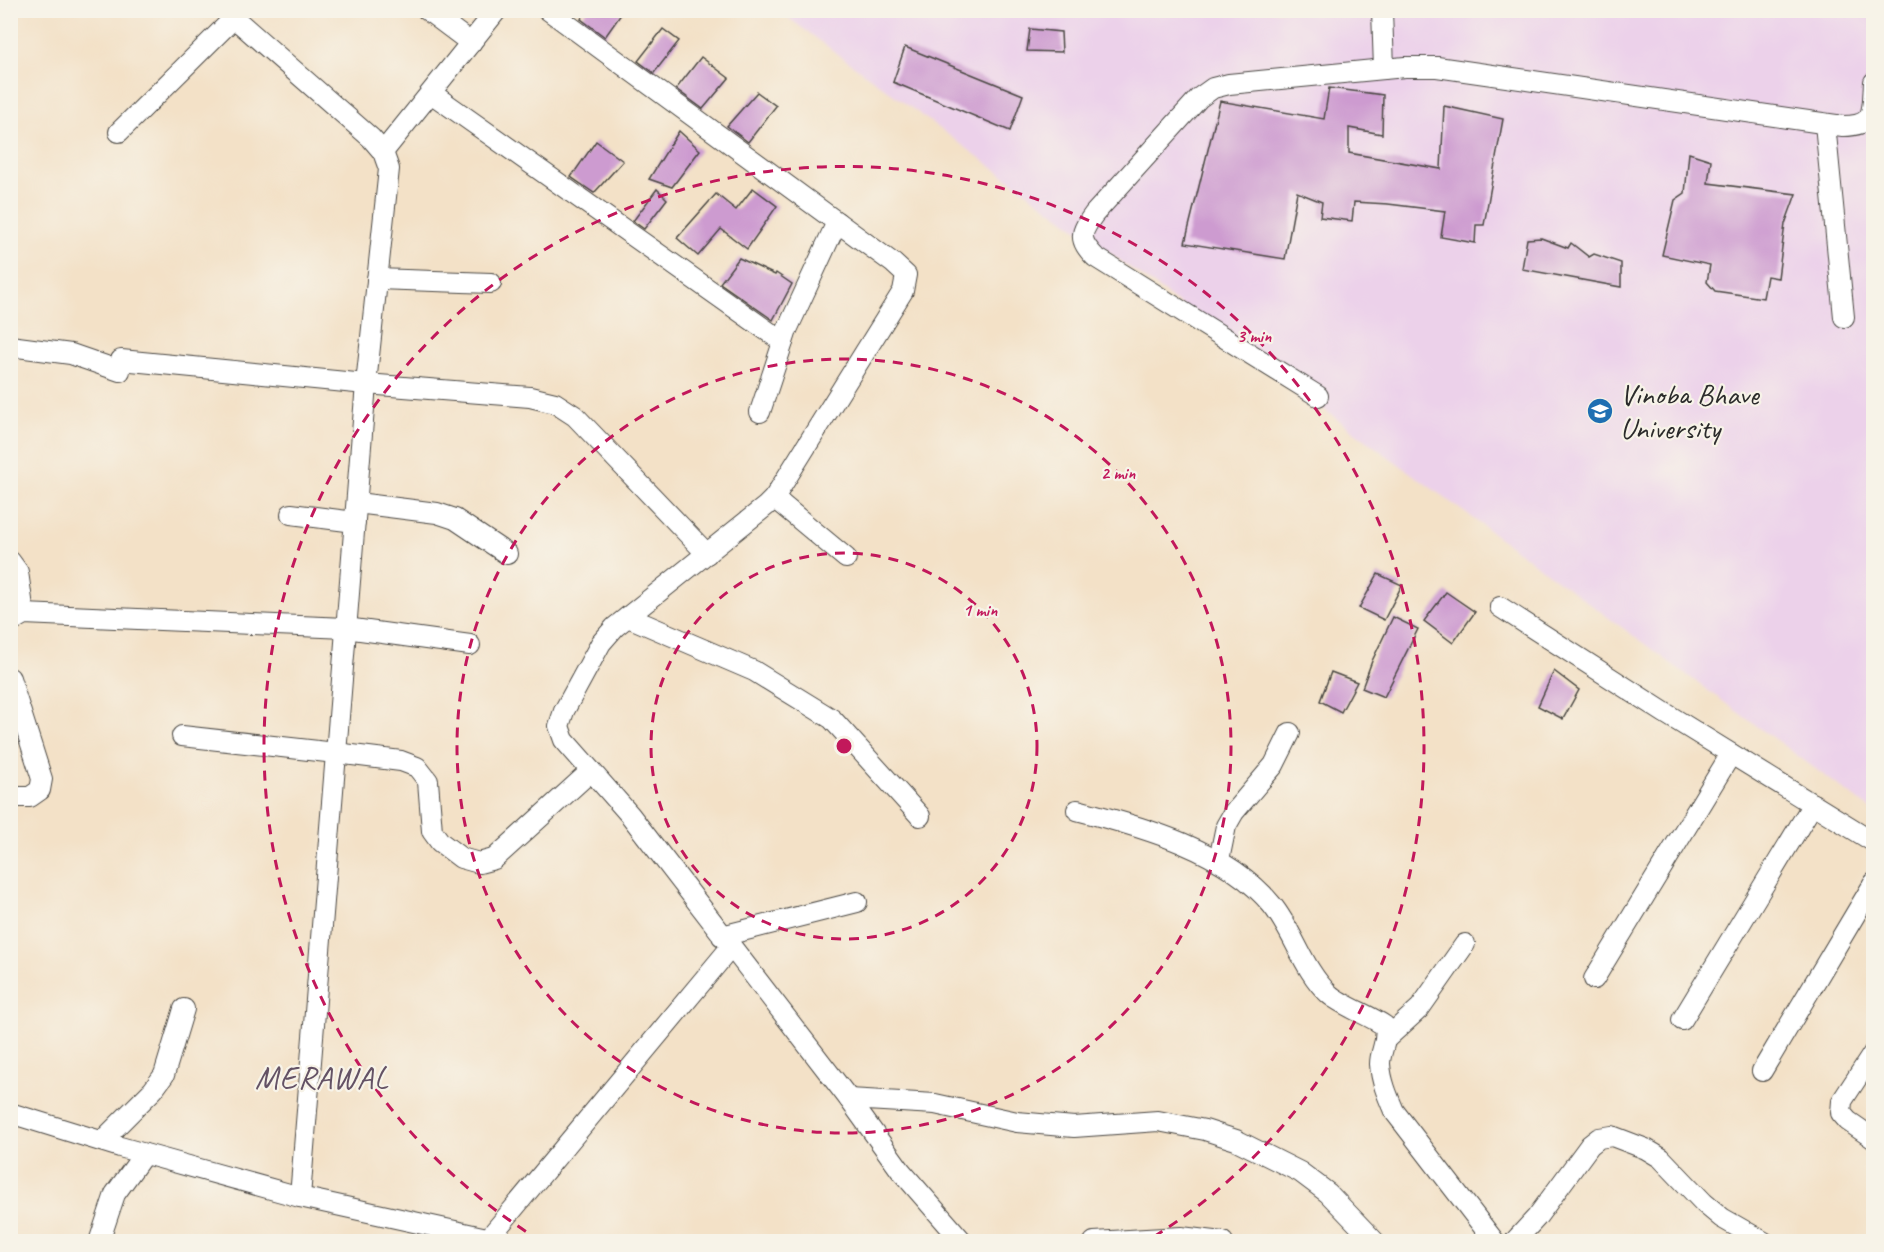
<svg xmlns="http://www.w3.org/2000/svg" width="1884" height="1252" font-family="Caveat,sans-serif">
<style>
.built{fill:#ecd1ea}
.building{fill:#cd9bd0}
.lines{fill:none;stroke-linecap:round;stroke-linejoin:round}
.minor-casing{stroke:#494642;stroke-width:22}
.minor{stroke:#fff;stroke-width:20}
.ring{fill:none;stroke:#c2185b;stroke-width:3;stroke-dasharray:10 8}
.labels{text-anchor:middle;stroke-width:4.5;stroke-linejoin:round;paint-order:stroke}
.poi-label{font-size:30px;fill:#2b2b2b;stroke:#f7f3e8;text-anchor:start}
.neighbourhood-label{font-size:32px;letter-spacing:1.5px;fill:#645265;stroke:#f7f3e8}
.centre{fill:#c2185b;stroke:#f7f3e8;stroke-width:3}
.ring-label{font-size:18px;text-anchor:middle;font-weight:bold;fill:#c2185b;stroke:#f7f3e8;stroke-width:4.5;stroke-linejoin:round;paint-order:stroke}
</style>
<rect width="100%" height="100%" fill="#f7f3e8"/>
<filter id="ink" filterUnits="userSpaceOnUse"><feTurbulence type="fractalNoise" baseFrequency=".0167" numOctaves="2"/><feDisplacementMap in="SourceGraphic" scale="12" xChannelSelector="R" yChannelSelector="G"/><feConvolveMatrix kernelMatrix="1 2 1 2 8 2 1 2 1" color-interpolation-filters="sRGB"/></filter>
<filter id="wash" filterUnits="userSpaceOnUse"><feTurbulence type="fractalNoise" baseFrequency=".008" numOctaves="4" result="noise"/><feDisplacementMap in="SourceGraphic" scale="24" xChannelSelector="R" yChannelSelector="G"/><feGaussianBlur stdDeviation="1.35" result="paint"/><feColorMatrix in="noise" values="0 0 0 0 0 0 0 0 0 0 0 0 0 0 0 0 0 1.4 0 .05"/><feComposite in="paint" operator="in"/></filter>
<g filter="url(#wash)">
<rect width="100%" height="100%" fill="#f3e1c7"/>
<polygon class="built" points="779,11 1873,11 1873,811"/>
<g id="blocks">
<g class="building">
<polygon points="587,10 624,10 605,37 581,19"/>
<polygon points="663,29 679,41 654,73 638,61"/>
<polygon points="1030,29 1061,32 1062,52 1027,51"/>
<polygon points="905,47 1023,95 1010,131 893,82"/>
<polygon points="701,57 729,78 703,109 676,89"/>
<polygon points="1329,88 1383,95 1382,134 1349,128 1349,153 1441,169 1444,106 1503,119 1484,225 1476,225 1475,243 1441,237 1445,211 1388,204 1354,202 1352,221 1320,217 1322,202 1297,192 1285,259 1185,243 1220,101 1324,119"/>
<polygon points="757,92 776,106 748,142 727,126"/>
<polygon points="679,131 700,150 672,187 649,179"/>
<polygon points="596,141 623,161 594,193 571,177"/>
<polygon points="1689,153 1711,160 1708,183 1796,194 1785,224 1778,278 1767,276 1763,298 1715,291 1707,282 1710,265 1662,255 1675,200 1685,193"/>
<polygon points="753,188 777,206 747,249 721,229 698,256 677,238 716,194 736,210"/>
<polygon points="657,189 667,199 644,229 633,221"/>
<polygon points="1541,238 1568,248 1571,243 1589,257 1594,254 1621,263 1621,287 1522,269 1527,239"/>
<polygon points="739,258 775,275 776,273 792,284 773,320 720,283"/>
<polygon points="1378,574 1402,585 1384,620 1359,608"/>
<polygon points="1446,592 1475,612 1453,643 1424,621"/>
<polygon points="1393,617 1418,629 1384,697 1362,688 1372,661"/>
<polygon points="1554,671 1579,690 1563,719 1538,706"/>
<polygon points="1331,672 1357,682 1341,712 1320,701"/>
</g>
</g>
</g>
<g filter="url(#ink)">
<use href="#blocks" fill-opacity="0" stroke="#494642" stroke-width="1.5"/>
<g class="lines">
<g class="minor-casing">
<g id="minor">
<polyline points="225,10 371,138 383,152 389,169 366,384 300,1197"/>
<polyline points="427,10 471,43"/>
<polyline points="548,10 893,263 906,275 903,291 774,498 766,506 615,627 601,643 564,711 559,726 564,740 630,815 849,1099 901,1171 963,1242"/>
<polyline points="1382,10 1384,69"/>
<polyline points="431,93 783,342"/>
<polyline points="1825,124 1844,317"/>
<polyline points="119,132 234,18"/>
<polyline points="383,152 497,10"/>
<polyline points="377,279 491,283"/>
<polyline points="10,346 71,354 120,371"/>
<polyline points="121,360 366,384 530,397 555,403 575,416 707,554"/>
<path d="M1318 396 1095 257C1078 239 1080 233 1094 214L1199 98 1213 88 1229 84 1405 67H1437L1843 126C1876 126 1872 111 1874 82"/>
<polyline points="760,412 787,330 837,222"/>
<polyline points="774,498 846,558"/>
<polyline points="357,503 437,513 455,519 507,554"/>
<polyline points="291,514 355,522"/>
<polyline points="10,561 18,572 24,614"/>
<polyline points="1500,607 1665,713 1874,842"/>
<polyline points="628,617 754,671 832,719 920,816"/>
<polyline points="10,622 24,614 346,628 470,645"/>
<polyline points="10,678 42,779 40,790 30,797 10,797"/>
<polyline points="182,736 336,753 401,761 417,767 428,781 432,831 440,842 461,858 479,863 494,859 591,771"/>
<path d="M1077 810C1143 827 1227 850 1272 905 1294 932 1303 970 1329 994 1341 1005 1369 1015 1385 1026 1388 1043 1380 1050 1380 1064 1381 1081 1388 1097 1394 1111L1495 1242"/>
<polyline points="1219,860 1226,826 1234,812 1274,765 1290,733"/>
<polyline points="722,936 857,902"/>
<polyline points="1594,979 1731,754"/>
<polyline points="1682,1020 1813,804"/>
<polyline points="1387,1038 1420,1008 1465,944"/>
<polyline points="1874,1052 1842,1101 1841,1113 1848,1121 1874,1139"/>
<polyline points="1762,1071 1874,883"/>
<polyline points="849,1099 935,1104 1017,1122 1074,1127 1158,1121 1205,1130 1236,1140 1300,1172 1328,1193 1375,1242"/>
<polyline points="10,1113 120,1147 300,1197 505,1242"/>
<polyline points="102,1141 153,1090 164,1075 184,1009"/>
<polyline points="489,1238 731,947"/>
<polyline points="99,1242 115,1194 144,1154"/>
<polyline points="1094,1242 1181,1237 1223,1242"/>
<polyline points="1514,1242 1537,1217 1590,1145 1599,1138 1612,1136 1646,1149 1661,1158 1704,1203 1722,1218 1764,1242"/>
</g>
</g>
<use href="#minor" class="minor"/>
</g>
</g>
<g class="ring">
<circle cx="844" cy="746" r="193"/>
<circle cx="844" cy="746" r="387"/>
<path d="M541 1241A580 580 0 1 1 1147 1241"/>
</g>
<defs>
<g id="university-disc" transform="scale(1.35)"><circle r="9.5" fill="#1f6fb2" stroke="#f7f3e8"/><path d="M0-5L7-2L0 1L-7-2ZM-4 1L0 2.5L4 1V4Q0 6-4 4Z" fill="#fff"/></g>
</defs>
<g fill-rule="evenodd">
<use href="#university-disc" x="1600" y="411"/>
</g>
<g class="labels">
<g class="poi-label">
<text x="1620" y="404">Vinoba Bhave<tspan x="1620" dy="34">University</tspan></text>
</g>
<g class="neighbourhood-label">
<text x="322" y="1088">MERAWAL</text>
</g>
</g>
<circle cx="844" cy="746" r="9" class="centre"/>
<g class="ring-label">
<text x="1254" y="342">3 min</text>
<text x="1118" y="479">2 min</text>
<text x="980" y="616">1 min</text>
</g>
<rect width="1884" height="1252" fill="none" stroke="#f7f3e8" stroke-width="36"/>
</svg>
